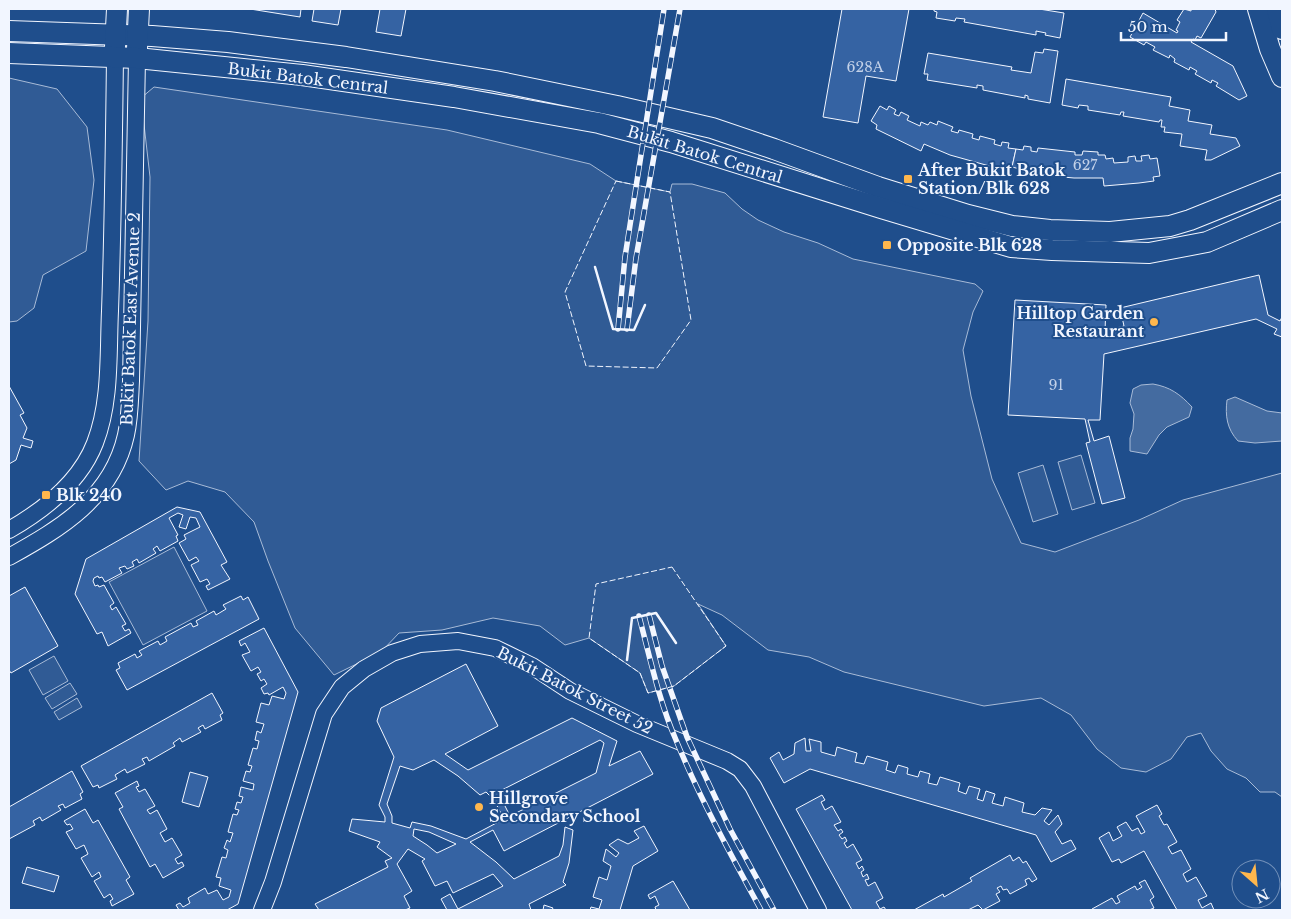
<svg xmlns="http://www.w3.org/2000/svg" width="1291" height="919" font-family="'Libre Baskerville',serif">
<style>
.built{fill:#305b95;stroke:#a8bbd7}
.water{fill:#446ba0;stroke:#a8bbd7}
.building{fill:#3563a3;stroke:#f2f6ff;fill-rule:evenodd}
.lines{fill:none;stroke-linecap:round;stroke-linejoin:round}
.minor-casing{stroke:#f2f6ff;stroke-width:18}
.major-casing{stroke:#f2f6ff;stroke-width:22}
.minor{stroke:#1f4e8c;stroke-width:16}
.major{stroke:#1f4e8c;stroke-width:20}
.rail-casing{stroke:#f2f6ff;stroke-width:5.5}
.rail{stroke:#1f4e8c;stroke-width:4;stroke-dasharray:11;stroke-linecap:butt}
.fence{stroke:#f2f6ff;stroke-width:1;stroke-dasharray:6 2.5;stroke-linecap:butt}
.wall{stroke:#f2f6ff;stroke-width:2.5}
.poi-dot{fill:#ffb74d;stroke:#1f4e8c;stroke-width:2}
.labels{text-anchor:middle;stroke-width:4;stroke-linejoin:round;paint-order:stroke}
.number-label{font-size:14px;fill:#c3d1e8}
.street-label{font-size:16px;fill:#f2f6ff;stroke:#1f4e8c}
.poi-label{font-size:16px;font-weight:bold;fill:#f2f6ff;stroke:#1f4e8c;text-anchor:start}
</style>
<rect width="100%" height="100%" fill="#1f4e8c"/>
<g class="built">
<polygon points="9,78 57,89 87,127 94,180 86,251 43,275 34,308 17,321 9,322"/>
<polygon points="154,87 447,130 590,164 616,181 670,192 672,184 692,184 725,193 742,209 758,220 784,232 818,243 853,259 975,284 983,291 973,312 963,350 971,396 992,479 1021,543 1055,552 1139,520 1183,500 1282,473 1282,797 1275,792 1260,792 1246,778 1227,769 1211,751 1201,733 1187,737 1171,759 1146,772 1121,768 1097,749 1071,715 1041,698 984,706 844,672 809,657 768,650 722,615 698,604 726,646 674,686 648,693 640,673 589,638 565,645 540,626 493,618 442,630 399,633 381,652 334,675 295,628 268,561 254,522 225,492 188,481 166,490 139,461 148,321 150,177 141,98"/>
<polygon points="1081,455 1095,503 1072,510 1058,462"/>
<polygon points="1043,465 1058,514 1033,522 1018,473"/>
<polygon points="174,547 207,611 143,645 109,582"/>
<polygon points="54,656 68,681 43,695 29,670"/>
<polygon points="70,683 77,694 52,709 45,698"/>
<polygon points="77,698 82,707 59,720 54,712"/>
</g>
<g class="water">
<path d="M1153 384C1170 387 1180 394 1192 407L1189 417 1167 427 1159 435 1147 454 1130 451V438L1133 429 1134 414 1130 403 1133 389 1141 385Z"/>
<path d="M1235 397 1267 411 1282 413V441L1255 443 1238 441C1227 429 1225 416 1227 400Z"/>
</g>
<g class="building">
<polygon points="250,9 301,9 300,17"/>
<polygon points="314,9 341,9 338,25 312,21"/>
<polygon points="380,9 406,9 401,36 376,32"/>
<polygon points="842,9 909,9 896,81 866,76 858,123 823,117"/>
<polygon points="934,9 1039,9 1064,13 1060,38 1045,35 1046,33 1036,31 1036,35 964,22 965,19 956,18 955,21 936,18 937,12 934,11"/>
<polygon points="1184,9 1191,11 1191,9 1215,9 1216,12 1201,38 1197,36 1195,40 1193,39 1191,42 1233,66 1247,96 1239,100 1216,86 1218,83 1212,80 1211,83 1195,74 1197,71 1190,67 1189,70 1174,62 1175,59 1170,55 1169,58 1153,50 1155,47 1146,42 1144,45 1130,37 1143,13 1177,33 1178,31 1176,30 1180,22 1177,20"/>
<polygon points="1044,49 1058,51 1050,103 1028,99 1028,96 1025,95 1025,98 983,90 983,86 977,85 977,88 927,80 928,74 924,74 928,53 1012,67 1011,70 1031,73 1035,52 1043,53"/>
<polygon points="1066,79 1171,97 1169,106 1190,110 1188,121 1212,125 1210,134 1236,138 1240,146 1211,160 1205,160 1207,150 1180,146 1182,134 1164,132 1165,127 1161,127 1162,120 1160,120 1159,122 1123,116 1124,112 1121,112 1120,115 1088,110 1088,106 1079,105 1078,108 1062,105"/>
<polygon points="880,106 887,110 889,106 896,110 894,114 899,116 901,112 909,116 907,120 920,126 921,122 928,125 930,122 937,125 938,121 953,127 951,131 958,133 959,130 973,134 972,138 979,140 980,136 995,140 994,144 1001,146 1002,142 1009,143 1008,148 1016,149 1012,167 1005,166 1004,170 993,167 950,155 924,144 921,151 876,129 877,125 871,121"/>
<polygon points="1024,146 1031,147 1031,151 1037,152 1038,148 1075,152 1075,155 1082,155 1083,151 1098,152 1098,155 1105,155 1106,159 1113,158 1114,163 1128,162 1128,157 1135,156 1136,161 1142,161 1141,156 1149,155 1150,159 1157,158 1160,176 1153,177 1154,181 1139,183 1104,186 1103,178 1074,178 1019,173 1020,169 1012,167 1016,149 1023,150"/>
<polygon points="1259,275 1268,315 1280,321 1282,317 1282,337 1274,334 1277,329 1256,319 1104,354 1100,420 1088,420 1094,441 1109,436 1125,498 1102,504 1086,443 1090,442 1085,419 1008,415 1015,300 1106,305 1105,331 1124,326 1120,308"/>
<polygon points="9,386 24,413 20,415 27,428 23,438 33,441 31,448 21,445 16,460 9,464"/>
<polygon points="177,507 200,512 227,562 221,565 230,579 208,590 206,586 210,584 207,579 200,582 191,565 199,561 196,557 189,561 179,543 186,539 184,535 200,527 196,518 190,517 186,529 179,527 183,515 178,513 169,518 178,535 176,536 178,541 160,551 157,546 153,549 156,553 139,563 137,559 132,562 134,566 127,569 125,566 119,568 122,573 105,582 102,577 99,578 98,576 94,578 93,581 95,586 98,585 99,587 104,585 114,603 110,606 112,610 116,607 126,624 122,626 125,631 129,629 131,633 108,646 102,632 97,634 75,594 86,559"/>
<polygon points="25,587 58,646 11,673 9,670 9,596"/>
<polygon points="241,596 243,600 248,597 259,619 127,690 116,670 120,668 118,663 135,654 137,658 142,655 139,651 158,641 160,645 167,641 165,637 191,623 193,627 198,625 196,621 214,611 216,615 226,609 223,605"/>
<polygon points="264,628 298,692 238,904 227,910 179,910 176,905 180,903 183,907 190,903 188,898 205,888 208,894 217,890 223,900 229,897 231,890 219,886 221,878 216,877 222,857 226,858 228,850 224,848 227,840 230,842 233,833 228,832 233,814 237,815 239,810 235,809 237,802 241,803 243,797 239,796 241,787 253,790 254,784 243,781 246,771 250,772 252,766 248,765 253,748 257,749 259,741 255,740 257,731 261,733 264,724 256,722 261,703 269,705 272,696 284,699 286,693 283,687 269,695 268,693 264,694 261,688 267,684 264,679 261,681 257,674 261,672 258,667 251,671 242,655 250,652 245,643 241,646 239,641"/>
<path d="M466 664 498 726 445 754 468 770 572 718 617 741 609 766 640 751 653 774 504 851 493 830 470 842 496 862 514 879 559 856 563 845 565 827 573 830 569 863 563 882 566 885 529 904 531 910H447L441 899 450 894 458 909 503 886 493 874 453 893 447 881 435 886 422 861 425 859 408 849 397 864 412 891 404 896 410 908 405 910H319L315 904 388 867 385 861 392 858 377 847 380 842 349 831 352 819 385 822V817L379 805 394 757 377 721 381 708ZM600 740 604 743 596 773 510 816 498 792ZM434 760 458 776 480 795 486 792 494 800 504 819 466 839 431 826 412 822 410 828 392 823V816L387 804 400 766 413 770ZM414 829 429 832 456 844 437 853 427 845 413 836Z"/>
<polygon points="212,693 223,713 220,715 222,720 205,729 203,725 198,728 201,732 182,742 180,738 173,743 175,746 149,761 147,757 142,759 145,764 127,773 125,769 115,775 117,779 99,788 98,785 93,787 81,766"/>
<polygon points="805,738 806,751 811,751 809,739 821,742 821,752 835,756 837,747 857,753 855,762 864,764 867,756 888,762 886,770 895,773 898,765 908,768 907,774 918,777 920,771 930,774 928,783 937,785 940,777 960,783 958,791 966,794 969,786 980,789 977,799 983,801 986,791 995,794 992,803 1003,806 1005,797 1024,803 1022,812 1035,815 1042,808 1052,810 1044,821 1049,825 1058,815 1062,824 1055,832 1062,844 1071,840 1076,849 1051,862 1036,835 810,769 784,783 770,758 779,752 783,760 794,754 795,743"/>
<polygon points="72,771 83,792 80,794 82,799 65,808 63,804 58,806 61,810 42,821 40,817 33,821 35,825 9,839 9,807"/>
<polygon points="190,772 208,777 199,807 182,802"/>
<polygon points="137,781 139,786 136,787 139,792 145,789 155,806 147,810 150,814 157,810 167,829 160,833 165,842 172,838 182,855 175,859 178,864 182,862 184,866 163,878 155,864 150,867 119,809 123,807 115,793"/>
<polygon points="822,795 825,800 821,802 825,810 832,806 841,822 834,825 838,831 841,829 843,832 839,835 842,839 845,837 847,841 844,843 847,848 853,844 862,860 856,863 859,869 862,866 864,870 861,872 863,877 867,874 869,879 865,880 868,886 875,882 883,898 876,902 880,909 884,907 886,910 852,910 796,809"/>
<polygon points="1157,805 1162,814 1159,816 1164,825 1167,824 1177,842 1168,847 1172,854 1181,850 1191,869 1183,874 1187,882 1196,877 1207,896 1198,900 1202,908 1211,903 1214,910 1177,910 1144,851 1121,863 1119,859 1112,862 1099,838 1109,832 1113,841 1122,836 1117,827 1126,822 1132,831 1138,828 1141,834 1145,832 1136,816"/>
<polygon points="85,809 93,823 98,820 130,877 126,880 134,894 112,906 110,901 113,899 110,894 104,898 94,881 101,877 99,872 92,877 81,858 88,854 84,845 76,849 66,832 73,829 70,824 67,825 64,821"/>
<polygon points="644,826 658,851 633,866 620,910 590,910 591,907 599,909 602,900 593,897 599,877 607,880 611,866 603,861 606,849 616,857 619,853 609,845 618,839 628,844 639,838 634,831"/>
<polygon points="1010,855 1013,861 1019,857 1023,863 1026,861 1037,879 1032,882 1029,878 1025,880 1027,885 1010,894 1007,889 1003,890 1001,886 997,888 1000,892 996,894 1000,901 983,910 978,905 968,910 914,910 943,894 944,897 972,881 970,878"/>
<polygon points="27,867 59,876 54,892 22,883"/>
<polygon points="1145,880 1154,897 1150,900 1154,908 1149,910 1093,910 1092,909 1112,898 1116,904 1120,902 1117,896 1135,886 1137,890 1142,887 1139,883"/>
<polygon points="673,881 690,910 656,910 655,907 659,905 655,896 650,899 648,895"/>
<polygon points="544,905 553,908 552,910 543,910"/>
</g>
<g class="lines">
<g class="minor-casing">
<g id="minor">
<path d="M9 530C44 510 80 482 95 443 111 402 108 354 110 311 113 226 114 141 115 56"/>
<path d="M9 557C61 528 112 498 126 435 130 417 130 399 131 381L137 58"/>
<polyline points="262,910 273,882 324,714 342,687 364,669 392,653 420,644 458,641 495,648 532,666 570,691 637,724 727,761 740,769 753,786 818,910"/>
</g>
</g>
<g class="major-casing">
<g id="major">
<polyline points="1258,9 1270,49 1282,77"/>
<polyline points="1277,9 1282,29"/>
<polyline points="9,31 152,36 228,42 346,57 495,81 617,106 712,128 774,149 878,187 968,215 1012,226 1050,230 1110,232 1170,226 1190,220 1282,183"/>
<polyline points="115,47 117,9"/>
<polyline points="137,49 139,9"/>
<polyline points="9,53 137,58 302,75 454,97 599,123 671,142 881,208 1011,247 1052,250 1149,253 1207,242 1282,210"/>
</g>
</g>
<use href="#minor" class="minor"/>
<use href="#major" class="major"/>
<g class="rail-casing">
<g id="rail">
<polyline points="618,329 625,257 664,9"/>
<polyline points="627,329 636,258 680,9"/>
<polyline points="649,615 662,666 687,737 730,829 774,910"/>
<path d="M639 616C650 658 659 701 676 740 700 799 731 855 761 910"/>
</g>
</g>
<use href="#rail" class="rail"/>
<g class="fence">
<polygon points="616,181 670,192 691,320 657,368 586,366 565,292"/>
<polygon points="672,567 726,646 674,686 648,693 640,673 589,638 596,584"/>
</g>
<g class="wall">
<polyline points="595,267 613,329 634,330 645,305"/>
<polyline points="627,660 632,618 656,613 676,643"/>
</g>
</g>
<g class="poi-dot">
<rect x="903" y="174" width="10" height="10" rx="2.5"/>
<rect x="882" y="240" width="10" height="10" rx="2.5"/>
<circle cx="1154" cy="322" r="5"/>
<rect x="41" y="490" width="10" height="10" rx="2.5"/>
<circle cx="479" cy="807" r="5"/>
</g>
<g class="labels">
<g class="number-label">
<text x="865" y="72">628A</text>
<text x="1085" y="170">627</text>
<text x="1056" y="390">91</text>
</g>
<g class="street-label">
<text transform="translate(308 78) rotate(7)" y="6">Bukit Batok Central</text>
<text transform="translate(705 154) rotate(17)" y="6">Bukit Batok Central</text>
<text transform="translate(130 319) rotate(-88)" y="6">Bukit Batok East Avenue 2</text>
<text transform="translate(575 690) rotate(27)" y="6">Bukit Batok Street 52</text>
</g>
<g class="poi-label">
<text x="918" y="176">After Bukit Batok<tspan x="918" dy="18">Station/Blk 628</tspan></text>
<text x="897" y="251">Opposite Blk 628</text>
<text x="1144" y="319" text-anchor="end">Hilltop Garden<tspan x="1144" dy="18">Restaurant</tspan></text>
<text x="56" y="501">Blk 240</text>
<text x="489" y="804">Hillgrove<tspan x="489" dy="18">Secondary School</tspan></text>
</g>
</g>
<rect width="1291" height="919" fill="none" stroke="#f2f6ff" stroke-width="20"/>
<g transform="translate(1256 884) rotate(153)"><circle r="24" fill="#1f4e8c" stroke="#7391ba"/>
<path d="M0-4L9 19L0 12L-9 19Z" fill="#ffb74d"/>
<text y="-8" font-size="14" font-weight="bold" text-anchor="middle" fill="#f2f6ff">N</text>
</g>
<path d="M1121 32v8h105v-8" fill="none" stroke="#f2f6ff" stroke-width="2.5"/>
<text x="1128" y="32" font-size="15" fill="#f2f6ff" stroke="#1f4e8c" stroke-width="4" paint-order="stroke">50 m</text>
</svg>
